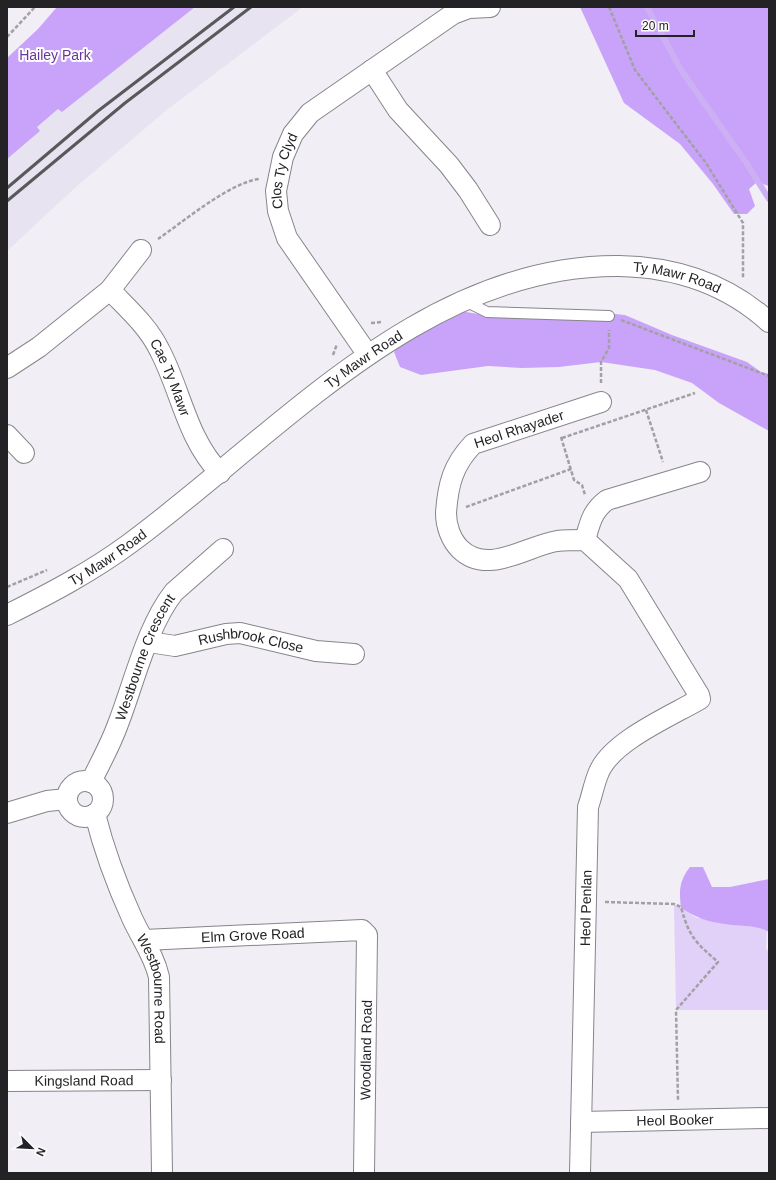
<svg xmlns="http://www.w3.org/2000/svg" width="776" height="1180" font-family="Helvetica,sans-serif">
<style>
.built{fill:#e8e3f0}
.green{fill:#e1d0f8}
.forest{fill:#c9a3f9}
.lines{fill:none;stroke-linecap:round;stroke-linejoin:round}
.stream{stroke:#cdaff4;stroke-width:6}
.service-casing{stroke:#87858a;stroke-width:12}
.minor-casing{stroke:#87858a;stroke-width:22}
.path{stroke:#a2a0a5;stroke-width:2.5;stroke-dasharray:4 2;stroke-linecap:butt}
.service{stroke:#fff;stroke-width:10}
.minor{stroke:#fff;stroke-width:20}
.rail{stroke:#59585b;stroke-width:3}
.labels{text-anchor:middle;stroke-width:4;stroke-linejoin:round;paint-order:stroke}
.park-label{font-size:14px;fill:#693799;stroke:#fefdfe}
.street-label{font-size:14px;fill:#232325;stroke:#fefdfe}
</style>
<rect width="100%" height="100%" fill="#f1eff5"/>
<polygon class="built" points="195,7 303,7 168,109 76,187 7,251 7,159 40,131 37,127 59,108 62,112"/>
<polygon class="green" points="674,904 697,918 767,922 766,948 769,953 769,1010 676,1010"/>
<g class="forest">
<polygon points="57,7 195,7 62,112 58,109 37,127 40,131 7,159 7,58 38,29"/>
<polygon points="580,7 769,7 769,186 757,182 749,189 755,206 747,214 734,214 713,184 680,144 624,103"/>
<polygon points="453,310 491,316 596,312 625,315 672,335 747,362 761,372 769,374 769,431 719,403 692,383 655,370 601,362 559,367 522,368 488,366 421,375 400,367 394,352 403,340"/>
<path d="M690 867H703L712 887H730L769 879V932C755 924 741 927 725 924 708 922 695 917 681 908 679 891 679 881 690 867Z"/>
</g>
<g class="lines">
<polyline class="stream" points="647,7 681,70 745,161 769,199"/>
<g class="service-casing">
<polyline id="service" points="465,301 487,312 609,316"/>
</g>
<g class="minor-casing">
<g id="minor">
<polyline points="372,70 398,110 449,165 468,190 490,225"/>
<polyline points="110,290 141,250"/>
<path id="s1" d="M368 355 287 238 278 211 276 191 283 157 293 134 310 113 453 14 469 8 490 7"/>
<path id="s2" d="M7 368 39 347 110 290C128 309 148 326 160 351 181 391 187 439 220 473"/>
<polyline points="7,435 24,453"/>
<path d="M585 540C590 523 592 511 607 500L700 472"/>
<path id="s3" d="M7 615C49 594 91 572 129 544 275 437 423 264 619 266 675 267 727 284 769 322"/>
<path id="s4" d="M149 642 175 646 226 634 240 633 316 651 354 654"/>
<circle cx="85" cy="799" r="18"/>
<path id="s5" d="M91 782C100 763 111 744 118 724 134 683 147 626 174 592L223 549"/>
<polyline points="7,813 47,801 67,799"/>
<path id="s6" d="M95 814C104 850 117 885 132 918 141 938 154 955 159 977L162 1173"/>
<path id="s7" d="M144 940 362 930 367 935 364 1173"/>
<path id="s8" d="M7 1081 161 1080"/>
<path id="s9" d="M581 1122 769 1118"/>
<path id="s10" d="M580 1173 588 807C592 796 594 783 599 772 612 741 671 716 700 699L699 695 628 579 585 540C576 540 566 540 557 541 526 546 488 576 460 549 451 540 446 526 446 513 448 484 453 465 473 444L601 402"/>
</g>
</g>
<g class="path">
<polyline points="609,7 635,70 706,163 743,223 743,279"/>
<polyline points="7,37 35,7"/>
<path d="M158 239C183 222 229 183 259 179"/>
<polyline points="621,320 769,376"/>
<polyline points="371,323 382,322"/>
<polyline points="333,355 337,344"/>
<polyline points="601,383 601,362 609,348 609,330"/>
<polyline points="646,410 663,462"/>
<polyline points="561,437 574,480 582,485 585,495"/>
<polyline points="562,438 695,393"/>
<polyline points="466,507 571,469"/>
<polyline points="7,587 47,570"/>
<path d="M605 902 674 904 681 907C689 937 696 943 718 962L676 1010 678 1100"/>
</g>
<use href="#service" class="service"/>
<use href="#minor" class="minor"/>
<g class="rail">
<polyline points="7,188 98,111 234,7"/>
<polyline points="7,201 125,103 251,7"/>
</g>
</g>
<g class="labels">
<g class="park-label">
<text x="55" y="60">Hailey Park</text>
</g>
<g class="street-label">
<text dy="5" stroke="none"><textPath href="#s1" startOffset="212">Clos Ty Clyd</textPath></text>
<text dy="5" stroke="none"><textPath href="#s3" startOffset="776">Ty Mawr Road</textPath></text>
<text dy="5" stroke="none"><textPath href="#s3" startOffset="440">Ty Mawr Road</textPath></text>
<text dy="5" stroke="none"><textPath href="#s2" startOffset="237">Cae Ty Mawr</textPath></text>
<text dy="5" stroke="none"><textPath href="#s10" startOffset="1022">Heol Rhayader</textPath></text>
<text dy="5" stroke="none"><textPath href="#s3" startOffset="116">Ty Mawr Road</textPath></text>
<text dy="5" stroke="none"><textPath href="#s4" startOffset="104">Rushbrook Close</textPath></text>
<text dy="5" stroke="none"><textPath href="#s5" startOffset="136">Westbourne Crescent</textPath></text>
<text dy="5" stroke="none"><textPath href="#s10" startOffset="265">Heol Penlan</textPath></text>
<text dy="5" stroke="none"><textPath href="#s7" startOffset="109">Elm Grove Road</textPath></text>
<text dy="5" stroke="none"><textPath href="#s6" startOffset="186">Westbourne Road</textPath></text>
<text transform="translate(366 1050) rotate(-89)" y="5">Woodland Road</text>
<text dy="5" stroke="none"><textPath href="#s8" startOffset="77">Kingsland Road</textPath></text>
<text dy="5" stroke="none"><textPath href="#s9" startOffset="94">Heol Booker</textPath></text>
</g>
</g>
<rect width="776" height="1180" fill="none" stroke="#232325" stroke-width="16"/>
<g transform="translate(32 1148) rotate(114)" stroke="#fefdfe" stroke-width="3" paint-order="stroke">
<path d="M0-3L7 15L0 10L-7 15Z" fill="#232325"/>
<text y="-6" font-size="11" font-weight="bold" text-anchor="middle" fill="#232325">N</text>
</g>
<path d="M636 30v6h58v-6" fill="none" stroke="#232325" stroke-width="2"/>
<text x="642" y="30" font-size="12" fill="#232325" stroke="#fefdfe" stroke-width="3" paint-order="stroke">20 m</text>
</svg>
